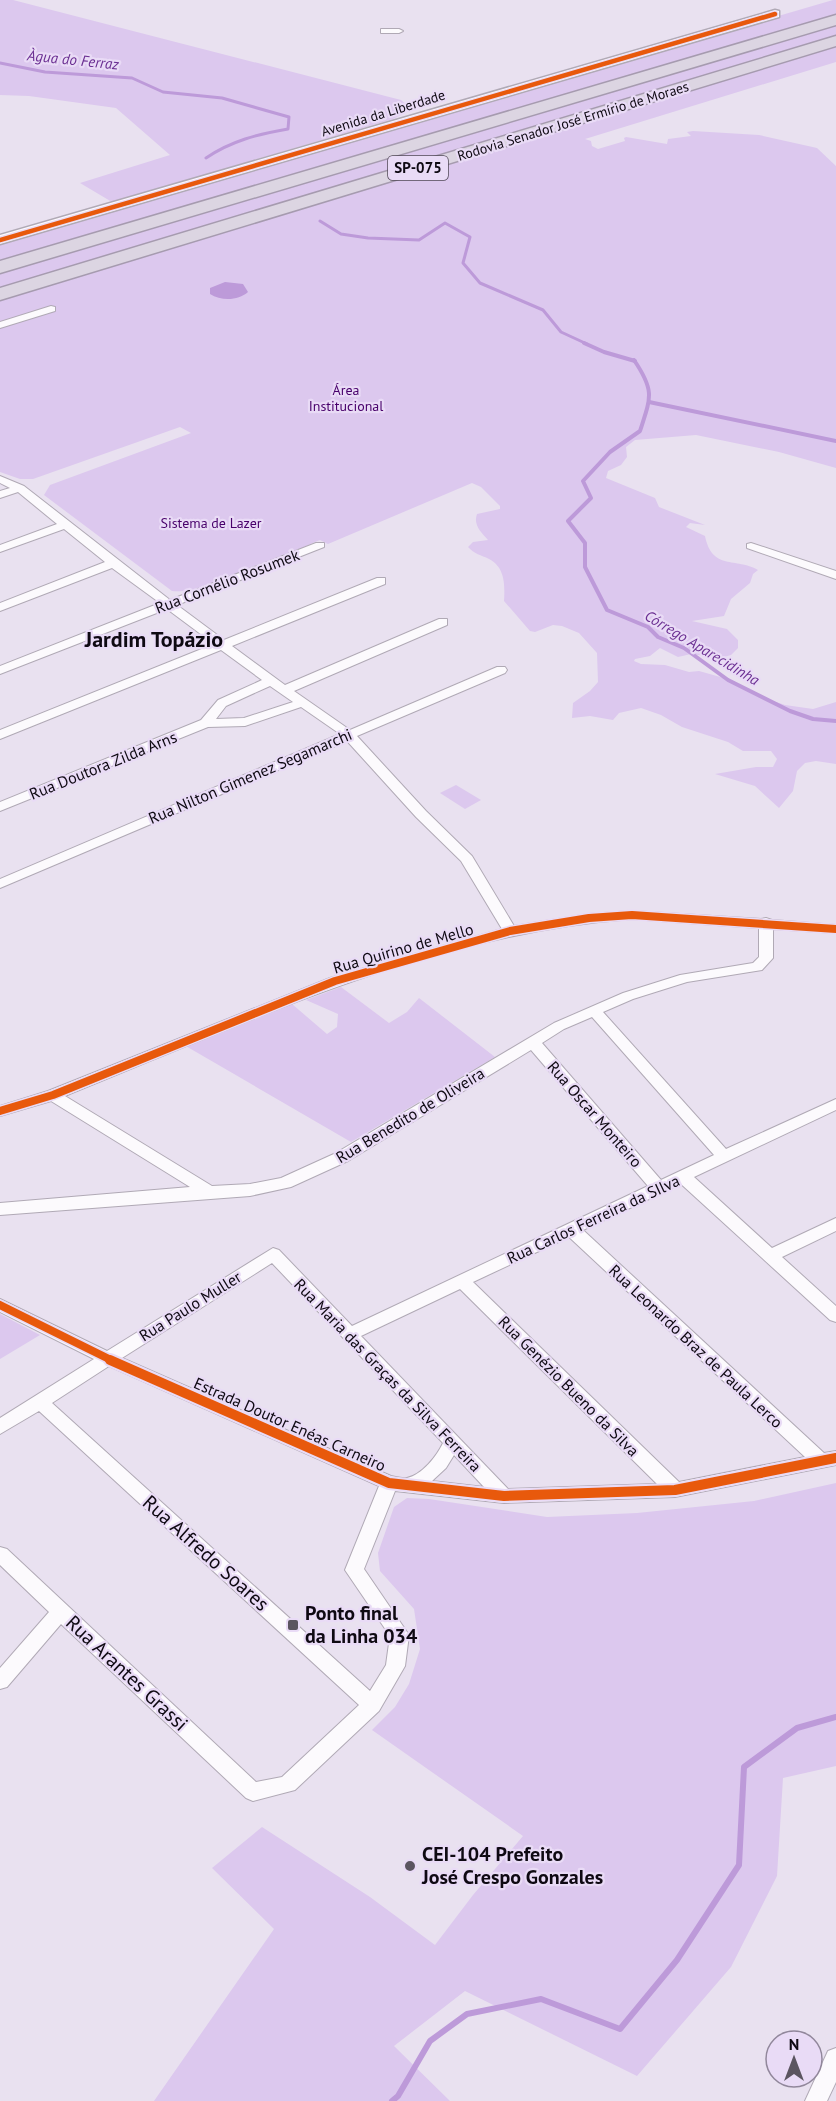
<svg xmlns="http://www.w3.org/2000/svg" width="836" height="2101" font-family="'PT Sans',sans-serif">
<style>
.green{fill:#dcc8ee}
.water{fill:#bd9ad9}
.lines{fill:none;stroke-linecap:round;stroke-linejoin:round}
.stream-far2{stroke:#bd9ad9;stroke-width:3}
.stream-far1{stroke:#bd9ad9;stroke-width:4}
.stream{stroke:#bd9ad9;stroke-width:6}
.street-casing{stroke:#b0a9b5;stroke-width:2}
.secondary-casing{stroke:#b0a9b5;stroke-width:3}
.highway-casing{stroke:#a69baf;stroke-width:3}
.street{fill:#fcfafd;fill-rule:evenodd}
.secondary{fill:#fcfafd;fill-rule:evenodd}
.highway{fill:#dcd5e2;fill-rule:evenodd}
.cycleway-far2-casing{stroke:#e9dbf6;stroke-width:7}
.cycleway-far1-casing{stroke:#e9dbf6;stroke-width:11}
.cycleway-casing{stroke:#e9dbf6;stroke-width:14}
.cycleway-far2{stroke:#e8590c;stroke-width:4.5}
.cycleway-far1{stroke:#e8590c;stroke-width:8}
.cycleway{stroke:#e8590c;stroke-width:10}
.poi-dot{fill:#5b5560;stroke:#e9dbf6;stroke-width:2}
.labels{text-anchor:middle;stroke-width:4.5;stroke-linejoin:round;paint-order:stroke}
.far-street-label{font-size:14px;fill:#0e0912;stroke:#e9dbf6}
.far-park-label{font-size:14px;fill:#48006b;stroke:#e9dbf6}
.far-water-label{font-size:15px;font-style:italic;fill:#6b2f92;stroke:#e9dbf6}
.shield{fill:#e9dbf6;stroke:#504856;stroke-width:1.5}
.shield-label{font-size:15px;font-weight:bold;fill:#0e0912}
.street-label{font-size:16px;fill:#0e0912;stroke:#e9dbf6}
.near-street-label{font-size:20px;fill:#0e0912;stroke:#e9dbf6}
.near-poi-label{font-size:20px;font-weight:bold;fill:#0e0912;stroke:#e9dbf6;text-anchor:start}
.district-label{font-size:22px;font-weight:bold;fill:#0e0912;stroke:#e9dbf6}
</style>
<rect width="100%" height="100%" fill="#e9e1f0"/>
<g class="green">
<polygon points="0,0 13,0 401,100 408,106 407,112 393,119 112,202 80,183 170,155 116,108 29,96 0,95"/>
<polygon points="833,0 836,0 836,15 0,260 0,244"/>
<polygon points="836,22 836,37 0,289 0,270"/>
<path d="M836 45V62L585 139 591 141 592 146 598 149 625 141 624 138 626 137 667 144 668 139 691 136 687 132 693 131 759 135 817 148 836 166V468L779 452 696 435 635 440 626 447 627 457 621 465 608 471 606 478 655 498 659 507 705 525 690 523 686 527 705 536C712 571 736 557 758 570L753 574 750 583 731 599 724 616 692 621 727 629 738 640V648L731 655 721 658 691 654 678 657 660 648 650 656 635 659 634 661 641 664 665 665 689 672 699 671 731 680 758 696 785 705 813 709 836 702V764L816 761 805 763 797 771 793 791 779 808 755 786 715 774 756 767H773L777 759 771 751H743L728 742 682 727 661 715 641 708 619 713 613 720 590 716 572 718 573 703 590 691 598 682 597 653 579 633 562 626 553 625 535 632 530 631 504 601C505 585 505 567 489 559 481 555 474 554 468 547L473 542 488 540C481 532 473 525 477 514L500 509V506L481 487 472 483 328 544 320 540C286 554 205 595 172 591L44 495 50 485 191 433 180 427 33 479H20L0 472V299Z"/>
<polygon points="456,785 481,800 465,809 440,793"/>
<polygon points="341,987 389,1023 407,1012 419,998 495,1057 351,1142 184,1045 292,1004 327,1034 337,1027 338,1014 306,1000"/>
<polygon points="0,1314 40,1335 0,1359"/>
<polygon points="836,1483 836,1766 783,1778 777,1876 731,1967 637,2076 465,1991 394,2046 450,2101 154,2101 274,1929 212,1868 262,1827 370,1897 435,1945 473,1895 523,1836 372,1730 395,1707 409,1684 420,1649 414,1609 380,1571 378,1553 394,1507 407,1498 429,1499 547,1517 637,1513 754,1501"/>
</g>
<path class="water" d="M225 282 243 284 248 292C238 301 221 301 210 294V288Z"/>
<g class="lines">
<g class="stream-far2">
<path d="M0 63 45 72 132 78 163 92 222 98 289 117 288 129C258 134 231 141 206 158"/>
<polyline points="320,221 341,234 368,238 419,240 445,223 470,237 463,263 480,283 543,310 561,332 587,344"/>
</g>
<g class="stream-far1">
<polyline points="584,343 604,352 635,361"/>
<path d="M634 360C655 391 651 397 640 431L610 452 583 481 591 498 568 521 585 543V567L607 610 648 627 658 637 684 648 728 680 790 711 813 719 836 721"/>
<polyline points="649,402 836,441"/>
</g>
<polyline class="stream" points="392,2101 398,2096 430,2041 467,2014 541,1999 620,2029 677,1960 739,1865 744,1767 797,1728 836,1717"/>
<g class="street-casing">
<g id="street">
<polygon points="384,29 399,29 403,31 399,33 381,33 381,29"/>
<polygon points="51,306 55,307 55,311 0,328 0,322"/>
<path d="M0 476 24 486 170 600 316 543H324V547L177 605 224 640 377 578H385V584L232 646 285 685 439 619H447V625L294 691 350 730 497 667H505L507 670 505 673 357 736 426 811 472 856 514 926 589 914 632 911 761 919 766 918 772 920 836 925V933L773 929V958L762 970 687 982 633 999 603 1012 726 1149 836 1099V1110L694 1177 772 1248 836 1218V1231L782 1257 836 1306V1322L830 1320 681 1184 583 1230 824 1453 836 1451V1465L675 1497 504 1503 395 1491 364 1569 409 1635 405 1666 379 1711 295 1790 253 1801 246 1798 61 1624 7 1687 0 1689V1668L49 1612 0 1565V1547L7 1549 256 1782 282 1777 359 1705 39 1411 0 1434V1418L94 1359 0 1312V1299L107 1351 273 1248 279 1250 352 1326 648 1186 531 1050 348 1161 291 1187 250 1196 0 1215V1203L190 1187 51 1101 0 1116V1106L48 1091 330 978 502 929 461 861 416 817 347 741 0 888V879L340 734 301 707 245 726 208 727 0 811V802L201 720 218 700 262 680 221 650 0 739V730L214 644 167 609 0 674V666L160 603 112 568 0 611V603L105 562 64 529 0 552V545L57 524 18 492 0 498V491L10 488 0 483ZM270 686 293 702 244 718 216 719 226 706ZM632 919 759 928V957L753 963 680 975 623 993 554 1023 336 1153 281 1178 250 1184 212 1186 65 1096C248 1022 433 933 632 919ZM592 1017 714 1155 661 1180 542 1043 564 1029ZM569 1237 805 1457 679 1482 473 1282ZM272 1263 443 1443C437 1456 422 1475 407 1478 402 1479 396 1477 391 1476L122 1358ZM460 1289 657 1484 508 1489 361 1336ZM109 1366 379 1486 345 1570 390 1636 386 1665 370 1691 52 1403ZM454 1455 484 1487 432 1481 446 1468Z"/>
<polygon points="751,543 836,571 836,579 747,548 747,544"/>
<polygon points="836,2048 836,2082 827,2101 805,2101 828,2051"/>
</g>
</g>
<g class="secondary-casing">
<polygon id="secondary" points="775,10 779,11 779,17 0,244 0,235"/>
</g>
<g class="highway-casing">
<g id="highway">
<polygon points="836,15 836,25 0,273 0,261"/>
<polygon points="836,36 836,46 0,300 0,288"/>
</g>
</g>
<use href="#street" class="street"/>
<use href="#secondary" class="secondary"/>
<use href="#highway" class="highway"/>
<g class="cycleway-far2-casing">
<polyline id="cycleway-far2" points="0,240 775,14"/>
</g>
<g class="cycleway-far1-casing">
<g id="cycleway-far1">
<polyline points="0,1111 53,1095 335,981 510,931 589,918 632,915 836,929"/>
<polyline points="0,1305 113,1361"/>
</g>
</g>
<g class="cycleway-casing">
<polyline id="cycleway" points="110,1360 389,1483 504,1496 675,1490 836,1458"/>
</g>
<use href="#cycleway-far2" class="cycleway-far2"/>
<use href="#cycleway-far1" class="cycleway-far1"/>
<use href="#cycleway" class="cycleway"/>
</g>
<g class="poi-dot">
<rect x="287" y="1619" width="12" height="12" rx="3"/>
<circle cx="410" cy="1866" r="6"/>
</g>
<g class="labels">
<g class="far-street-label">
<text transform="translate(383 113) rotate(-17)" y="5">Avenida da Liberdade</text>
<text transform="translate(573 121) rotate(-17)" y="5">Rodovia Senador José Ermírio de Moraes</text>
</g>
<g class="far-park-label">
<text x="346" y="395">Área<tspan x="346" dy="16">Institucional</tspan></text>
<text x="211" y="528">Sistema de Lazer</text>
</g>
<g class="far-water-label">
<text transform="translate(73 60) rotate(6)" y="5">Àgua do Ferraz</text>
<text transform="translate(702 648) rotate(31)" y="5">Córrego Aparecidinha</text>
</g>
<rect class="shield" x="388" y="156" width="60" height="24" rx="4.5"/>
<g class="shield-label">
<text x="418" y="173">SP-075</text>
</g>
<g class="street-label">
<text transform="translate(227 581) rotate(-21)" y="6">Rua Cornélio Rosumek</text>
<text transform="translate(103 765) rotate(-22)" y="6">Rua Doutora Zilda Arns</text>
<text transform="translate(250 776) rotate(-23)" y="6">Rua Nilton Gimenez Segamarchi</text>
<text transform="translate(403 948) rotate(-16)" y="6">Rua Quirino de Mello</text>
<text transform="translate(595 1114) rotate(49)" y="6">Rua Oscar Monteiro</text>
<text transform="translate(410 1115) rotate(-31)" y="6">Rua Benedito de Oliveira</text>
<text transform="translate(593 1219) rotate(-25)" y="6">Rua Carlos Ferreira da SIlva</text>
<text transform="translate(190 1306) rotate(-32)" y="6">Rua Paulo Muller</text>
<text transform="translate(696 1346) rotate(43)" y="6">Rua Leonardo Braz de Paula Lerco</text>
<text transform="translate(388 1375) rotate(46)" y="6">Rua Maria das Graças da Silva Ferreira</text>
<text transform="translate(569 1386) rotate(45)" y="6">Rua Genézio Bueno da Silva</text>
<text transform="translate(290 1424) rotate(24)" y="6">Estrada Doutor Enéas Carneiro</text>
</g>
<g class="near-street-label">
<text transform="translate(206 1553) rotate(42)" y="7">Rua Alfredo Soares</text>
<text transform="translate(127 1673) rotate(43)" y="7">Rua Arantes Grassi</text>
</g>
<g class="near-poi-label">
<text x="305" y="1620">Ponto final<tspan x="305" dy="23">da Linha 034</tspan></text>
<text x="422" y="1861">CEI-104 Prefeito<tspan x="422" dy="23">José Crespo Gonzales</tspan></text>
</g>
<g class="district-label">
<text x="154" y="647">Jardim Topázio</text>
</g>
</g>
<g transform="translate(794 2059)"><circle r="28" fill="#e9dbf6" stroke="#91879b" stroke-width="1.5"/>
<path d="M0-4.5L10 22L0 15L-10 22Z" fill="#5b5560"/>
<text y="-9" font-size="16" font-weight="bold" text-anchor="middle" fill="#0e0912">N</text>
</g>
</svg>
